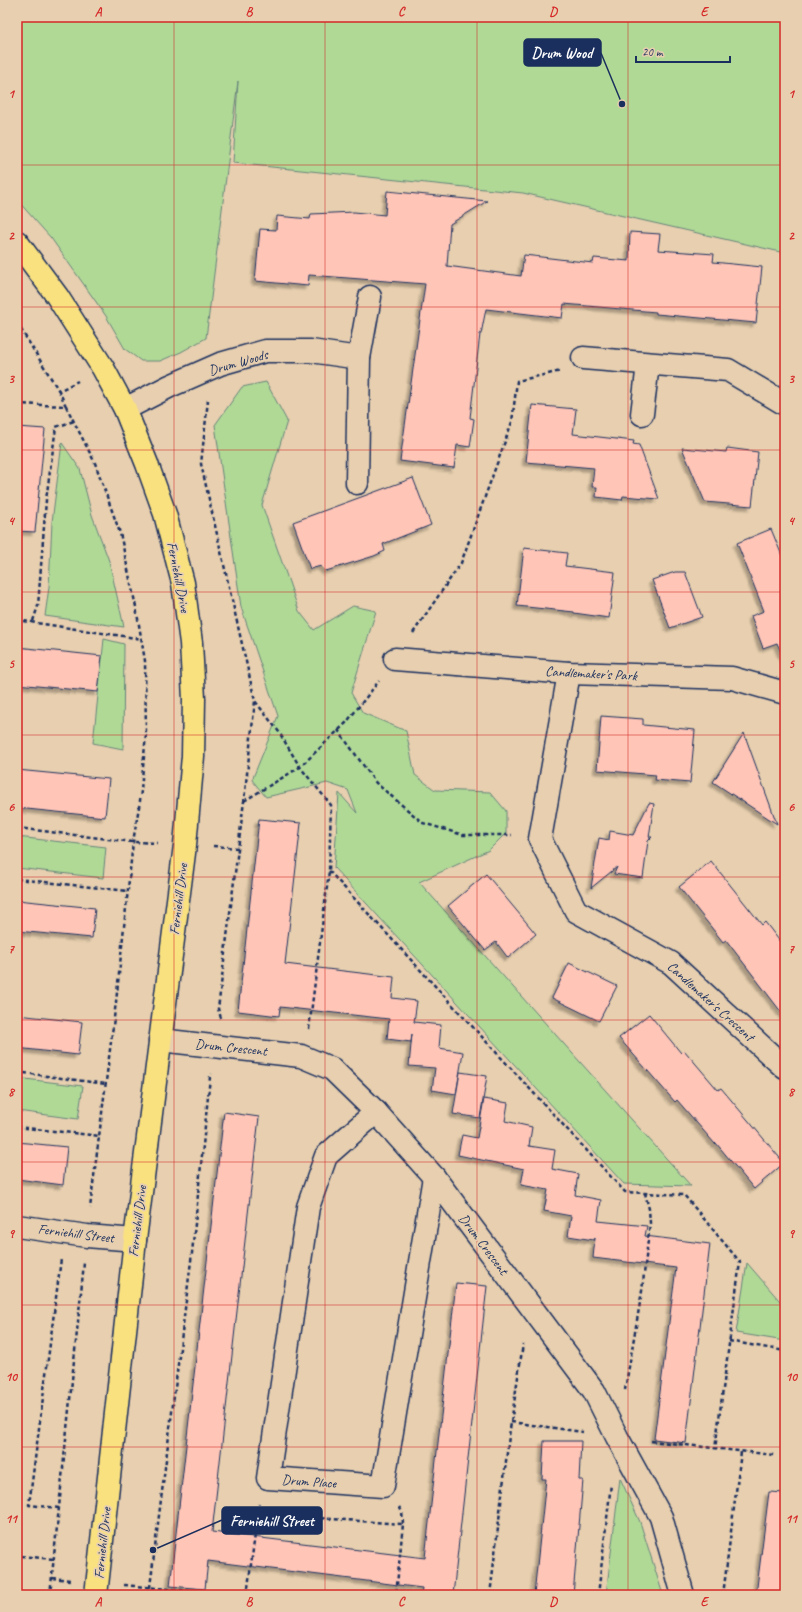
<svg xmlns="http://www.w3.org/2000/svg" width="802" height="1612" font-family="Caveat,sans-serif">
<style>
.green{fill:#b0d996;stroke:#66847a}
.building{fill:#ffc5b6;stroke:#1b2f5e;filter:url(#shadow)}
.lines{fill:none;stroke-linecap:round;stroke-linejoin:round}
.minor-casing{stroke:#1b2f5e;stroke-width:25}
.major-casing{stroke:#1b2f5e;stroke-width:25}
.path{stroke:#1b2f5e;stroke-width:2.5;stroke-dasharray:4 3;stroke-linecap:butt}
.minor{stroke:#e7cfaf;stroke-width:22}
.major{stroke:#fae180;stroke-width:22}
.grid{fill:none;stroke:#d62828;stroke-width:1;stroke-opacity:0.55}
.labels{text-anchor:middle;stroke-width:3.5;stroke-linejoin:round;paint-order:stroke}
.street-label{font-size:14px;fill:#1b2f5e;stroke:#e7cfaf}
.leader{fill:none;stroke:#1b2f5e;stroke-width:1.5}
.callout-dot{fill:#1b2f5e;stroke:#e7cfaf;stroke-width:1.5}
.callout{fill:#1b2f5e;stroke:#1b2f5e;stroke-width:1.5}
.callout-label{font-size:15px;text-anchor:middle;font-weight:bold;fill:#fff}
.neatline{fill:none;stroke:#d62828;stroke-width:1.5}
.grid-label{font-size:13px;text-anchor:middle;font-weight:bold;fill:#d62828}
</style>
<defs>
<filter id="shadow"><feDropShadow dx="-3.5" dy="3.5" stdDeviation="1" flood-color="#0004"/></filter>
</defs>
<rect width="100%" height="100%" fill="#e7cfaf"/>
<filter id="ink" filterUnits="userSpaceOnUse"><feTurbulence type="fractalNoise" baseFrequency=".025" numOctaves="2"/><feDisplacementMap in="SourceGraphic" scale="8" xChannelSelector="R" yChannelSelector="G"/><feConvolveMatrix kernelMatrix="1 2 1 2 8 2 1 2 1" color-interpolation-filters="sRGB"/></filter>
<g filter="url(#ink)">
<g class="green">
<polygon points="17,17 785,17 785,253 523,193 233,163 238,81 206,338 181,352 160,361 141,361 125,349 106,316 51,238 17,200"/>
<polygon points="266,382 287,421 262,505 299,611 314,630 353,606 376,611 351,693 363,713 406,731 415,775 435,790 490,792 506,811 506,833 489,850 419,882 691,1186 624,1184 334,868 339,793 357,813 348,790 327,783 266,797 252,780 278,716 241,607 215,425 242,387"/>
<polygon points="62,443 80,469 92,515 109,561 124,627 45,616 49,587 52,522"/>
<polygon points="104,639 124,644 123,749 93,743"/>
<polygon points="17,837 106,847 103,878 17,868"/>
<polygon points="17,1078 83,1086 78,1119 17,1111"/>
<polygon points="747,1263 785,1307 785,1341 736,1333"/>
<polygon points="620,1478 640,1522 663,1595 606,1595"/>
</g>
<g class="building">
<polygon points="387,191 487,201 450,224 447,266 521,276 524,255 593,263 594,258 629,261 630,232 660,234 658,250 714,254 713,262 762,267 756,323 656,314 656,312 564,304 562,318 486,309 481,334 480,334 470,418 474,419 470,447 457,445 454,468 400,461 425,284 309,275 308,286 255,281 260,229 276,230 277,216 310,219 311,214 354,212 385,215"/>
<polygon points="532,405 576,409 573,434 634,441 633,444 639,445 659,499 623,496 622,500 596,497 597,487 592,487 594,468 526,462"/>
<polygon points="17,427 45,429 35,532 17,531"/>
<polygon points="682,448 726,452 727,448 758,452 752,506 705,502"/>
<polygon points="413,478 431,525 383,544 385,551 374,556 326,571 321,566 310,569 293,522"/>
<polygon points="771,529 785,563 784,659 777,643 763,648 751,616 764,611 737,543"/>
<polygon points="524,548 567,553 565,566 615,572 609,618 574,613 574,612 517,606"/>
<polygon points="675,572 685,572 702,617 670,628 652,580"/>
<polygon points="17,647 102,656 98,692 17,684"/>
<polygon points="601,716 643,719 643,725 695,730 690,783 655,780 656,775 597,770"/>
<polygon points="744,733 777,824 713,782"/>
<polygon points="17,770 109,779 105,817 17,808"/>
<polygon points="649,803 654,804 649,837 652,837 648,841 643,878 614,874 617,867 591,888 599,838 609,840 610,831 633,835"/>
<polygon points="259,819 301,823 285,964 394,977 392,998 417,1001 414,1022 441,1025 439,1048 463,1052 456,1094 432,1090 435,1068 409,1066 412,1034 411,1042 387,1039 389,1019 280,1007 279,1016 238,1011"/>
<polygon points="711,861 762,925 765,922 785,948 785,1017 726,940 723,942 679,887"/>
<polygon points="486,874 536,934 508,958 496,942 485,950 448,906"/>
<polygon points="17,900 95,908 92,938 17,931"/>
<polygon points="569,963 617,986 599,1021 552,998"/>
<polygon points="649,1014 681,1053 684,1050 718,1090 721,1088 784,1163 754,1189 716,1143 715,1144 677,1100 675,1102 619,1038"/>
<polygon points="17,1015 82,1022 78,1055 17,1048"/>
<polygon points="460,1072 487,1076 480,1118 453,1114"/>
<polygon points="484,1099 508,1103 505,1121 532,1127 529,1146 555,1150 552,1169 578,1174 575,1195 601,1200 598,1221 647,1226 645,1236 710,1244 686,1443 654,1439 676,1268 593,1258 595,1238 594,1240 568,1236 571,1216 544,1211 548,1190 521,1185 524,1169 458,1155 462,1135 477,1138"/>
<polygon points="224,1112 259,1117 212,1532 425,1558 456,1283 487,1286 453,1595 421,1595 422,1588 208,1561 205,1589 170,1586"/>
<polygon points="17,1142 67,1147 63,1185 17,1179"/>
<polygon points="544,1441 581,1441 579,1480 583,1480 573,1595 534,1595 546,1479 542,1479"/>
<polygon points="769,1492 785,1493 785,1595 756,1595"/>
</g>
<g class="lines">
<g class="minor-casing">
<g id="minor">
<polyline points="583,358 728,370 785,404"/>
<polyline points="125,409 170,386 220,364 265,351 311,351 359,358"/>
<polyline points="642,414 648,364"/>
<polyline points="357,483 359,358 370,297"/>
<polyline points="395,659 569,673 732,678 785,693"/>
<polyline points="569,673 540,839 576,911 671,963 785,1068"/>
<polyline points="160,1040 301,1056 332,1069 376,1112 434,1177 594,1391 617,1437 661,1517 683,1595"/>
<polyline points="376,1112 326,1156 308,1207 268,1478 383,1486 434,1177"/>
<polyline points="17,1226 87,1236 135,1240"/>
</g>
</g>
<g class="major-casing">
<polyline id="major" points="17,242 57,296 103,368 125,409 147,464 165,514 183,583 191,643 194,699 193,756 185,845 135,1240 96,1595"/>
</g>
<g class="path">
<polyline points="17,323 59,391"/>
<polyline points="208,400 201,464 255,701 279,732 300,767 331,805 329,871 309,1029"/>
<polyline points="17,404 66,406 59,391 78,381"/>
<polyline points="66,406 95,463 120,533 136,607 145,661 146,734 140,801 133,842 116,1002 90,1208"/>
<polyline points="17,620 142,639"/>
<polyline points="33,621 38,606 46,500 56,427 74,421"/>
<polyline points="413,633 461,563 512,422 517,381 561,371"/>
<polyline points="338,730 376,783 423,823 463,835 512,835"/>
<polyline points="244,801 300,767 346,723 379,681"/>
<polyline points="17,828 133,842 158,843"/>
<polyline points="213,846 238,848"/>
<polyline points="329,871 625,1192 684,1195 740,1262 715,1449"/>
<polyline points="17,879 128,891"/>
<polyline points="221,1018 218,1009 244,801 255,701"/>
<polyline points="17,1072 106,1084"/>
<polyline points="17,1127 100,1136"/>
<polyline points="729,1341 785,1351"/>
<polyline points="625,1390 642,1291 650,1223 649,1209 645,1193"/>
<polyline points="511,1422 583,1432"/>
<polyline points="651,1441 774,1455"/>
<polyline points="399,1507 402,1511 403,1524"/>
<polyline points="59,1508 29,1505 61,1259"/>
<polyline points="258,1514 403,1524 396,1595"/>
<polyline points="21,1556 53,1559"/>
<polyline points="52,1578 71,1580"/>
<polyline points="124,1585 233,1595"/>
<polyline points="50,1595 84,1263"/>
<polyline points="149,1595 192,1253 210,1077 212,1074"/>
<polyline points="247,1595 259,1504"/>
<polyline points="490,1595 509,1436 523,1344"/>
<polyline points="598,1595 611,1484"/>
<polyline points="723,1595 741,1452"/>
</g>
<use href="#minor" class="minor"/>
<use href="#major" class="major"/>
</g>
</g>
<path class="grid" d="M174 17V1595M325 17V1595M477 17V1595M628 17V1595M17 165H785M17 307H785M17 450H785M17 592H785M17 735H785M17 877H785M17 1020H785M17 1162H785M17 1305H785M17 1447H785"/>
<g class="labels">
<g class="street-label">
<text transform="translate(238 362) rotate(-16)" y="5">Drum Woods</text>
<text transform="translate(179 577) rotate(79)" y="5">Ferniehill Drive</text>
<text transform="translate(591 673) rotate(3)" y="5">Candlemaker's Park</text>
<text transform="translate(178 899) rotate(-83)" y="5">Ferniehill Drive</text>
<text transform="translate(711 1001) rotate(42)" y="5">Candlemaker's Crescent</text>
<text transform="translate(231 1047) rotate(6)" y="5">Drum Crescent</text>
<text transform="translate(137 1221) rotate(-83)" y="5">Ferniehill Drive</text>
<text transform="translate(76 1233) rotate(7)" y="5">Ferniehill Street</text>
<text transform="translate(484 1244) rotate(53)" y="5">Drum Crescent</text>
<text transform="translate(309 1481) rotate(4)" y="5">Drum Place</text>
<text transform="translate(102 1543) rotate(-84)" y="5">Ferniehill Drive</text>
</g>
</g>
<path class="leader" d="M622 104L601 53M153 1550L222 1520"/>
<g class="callout-dot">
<circle cx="622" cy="104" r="4"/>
<circle cx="153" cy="1550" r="4"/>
</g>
<g class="callout">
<rect x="524" y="39" width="77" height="27" rx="4"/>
<rect x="222" y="1507" width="100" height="27" rx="4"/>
</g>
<g class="callout-label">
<text x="562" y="58">Drum Wood</text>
<text x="272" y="1526">Ferniehill Street</text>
</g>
<rect width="802" height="1612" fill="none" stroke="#e7cfaf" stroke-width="44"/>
<path d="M636 56v6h94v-6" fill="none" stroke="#1b2f5e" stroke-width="2"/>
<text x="642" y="56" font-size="12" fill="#1b2f5e" stroke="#e7cfaf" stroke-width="3" paint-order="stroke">20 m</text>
<rect x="22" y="22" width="758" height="1568" class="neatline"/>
<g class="grid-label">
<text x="98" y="16">A</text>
<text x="249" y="16">B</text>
<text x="401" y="16">C</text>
<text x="553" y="16">D</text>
<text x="704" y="16">E</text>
<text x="11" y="98">1</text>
<text x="791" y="98">1</text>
<text x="11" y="240">2</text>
<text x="791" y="240">2</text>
<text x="11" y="383">3</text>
<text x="791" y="383">3</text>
<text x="11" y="525">4</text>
<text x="791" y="525">4</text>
<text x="11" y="668">5</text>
<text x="791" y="668">5</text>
<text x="11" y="811">6</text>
<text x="791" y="811">6</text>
<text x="11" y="953">7</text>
<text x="791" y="953">7</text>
<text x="11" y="1096">8</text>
<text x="791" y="1096">8</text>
<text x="11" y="1238">9</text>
<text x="791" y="1238">9</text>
<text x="11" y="1381">10</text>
<text x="791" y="1381">10</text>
<text x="11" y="1523">11</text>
<text x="791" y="1523">11</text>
<text x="98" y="1606">A</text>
<text x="249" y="1606">B</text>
<text x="401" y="1606">C</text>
<text x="553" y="1606">D</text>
<text x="704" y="1606">E</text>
</g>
</svg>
